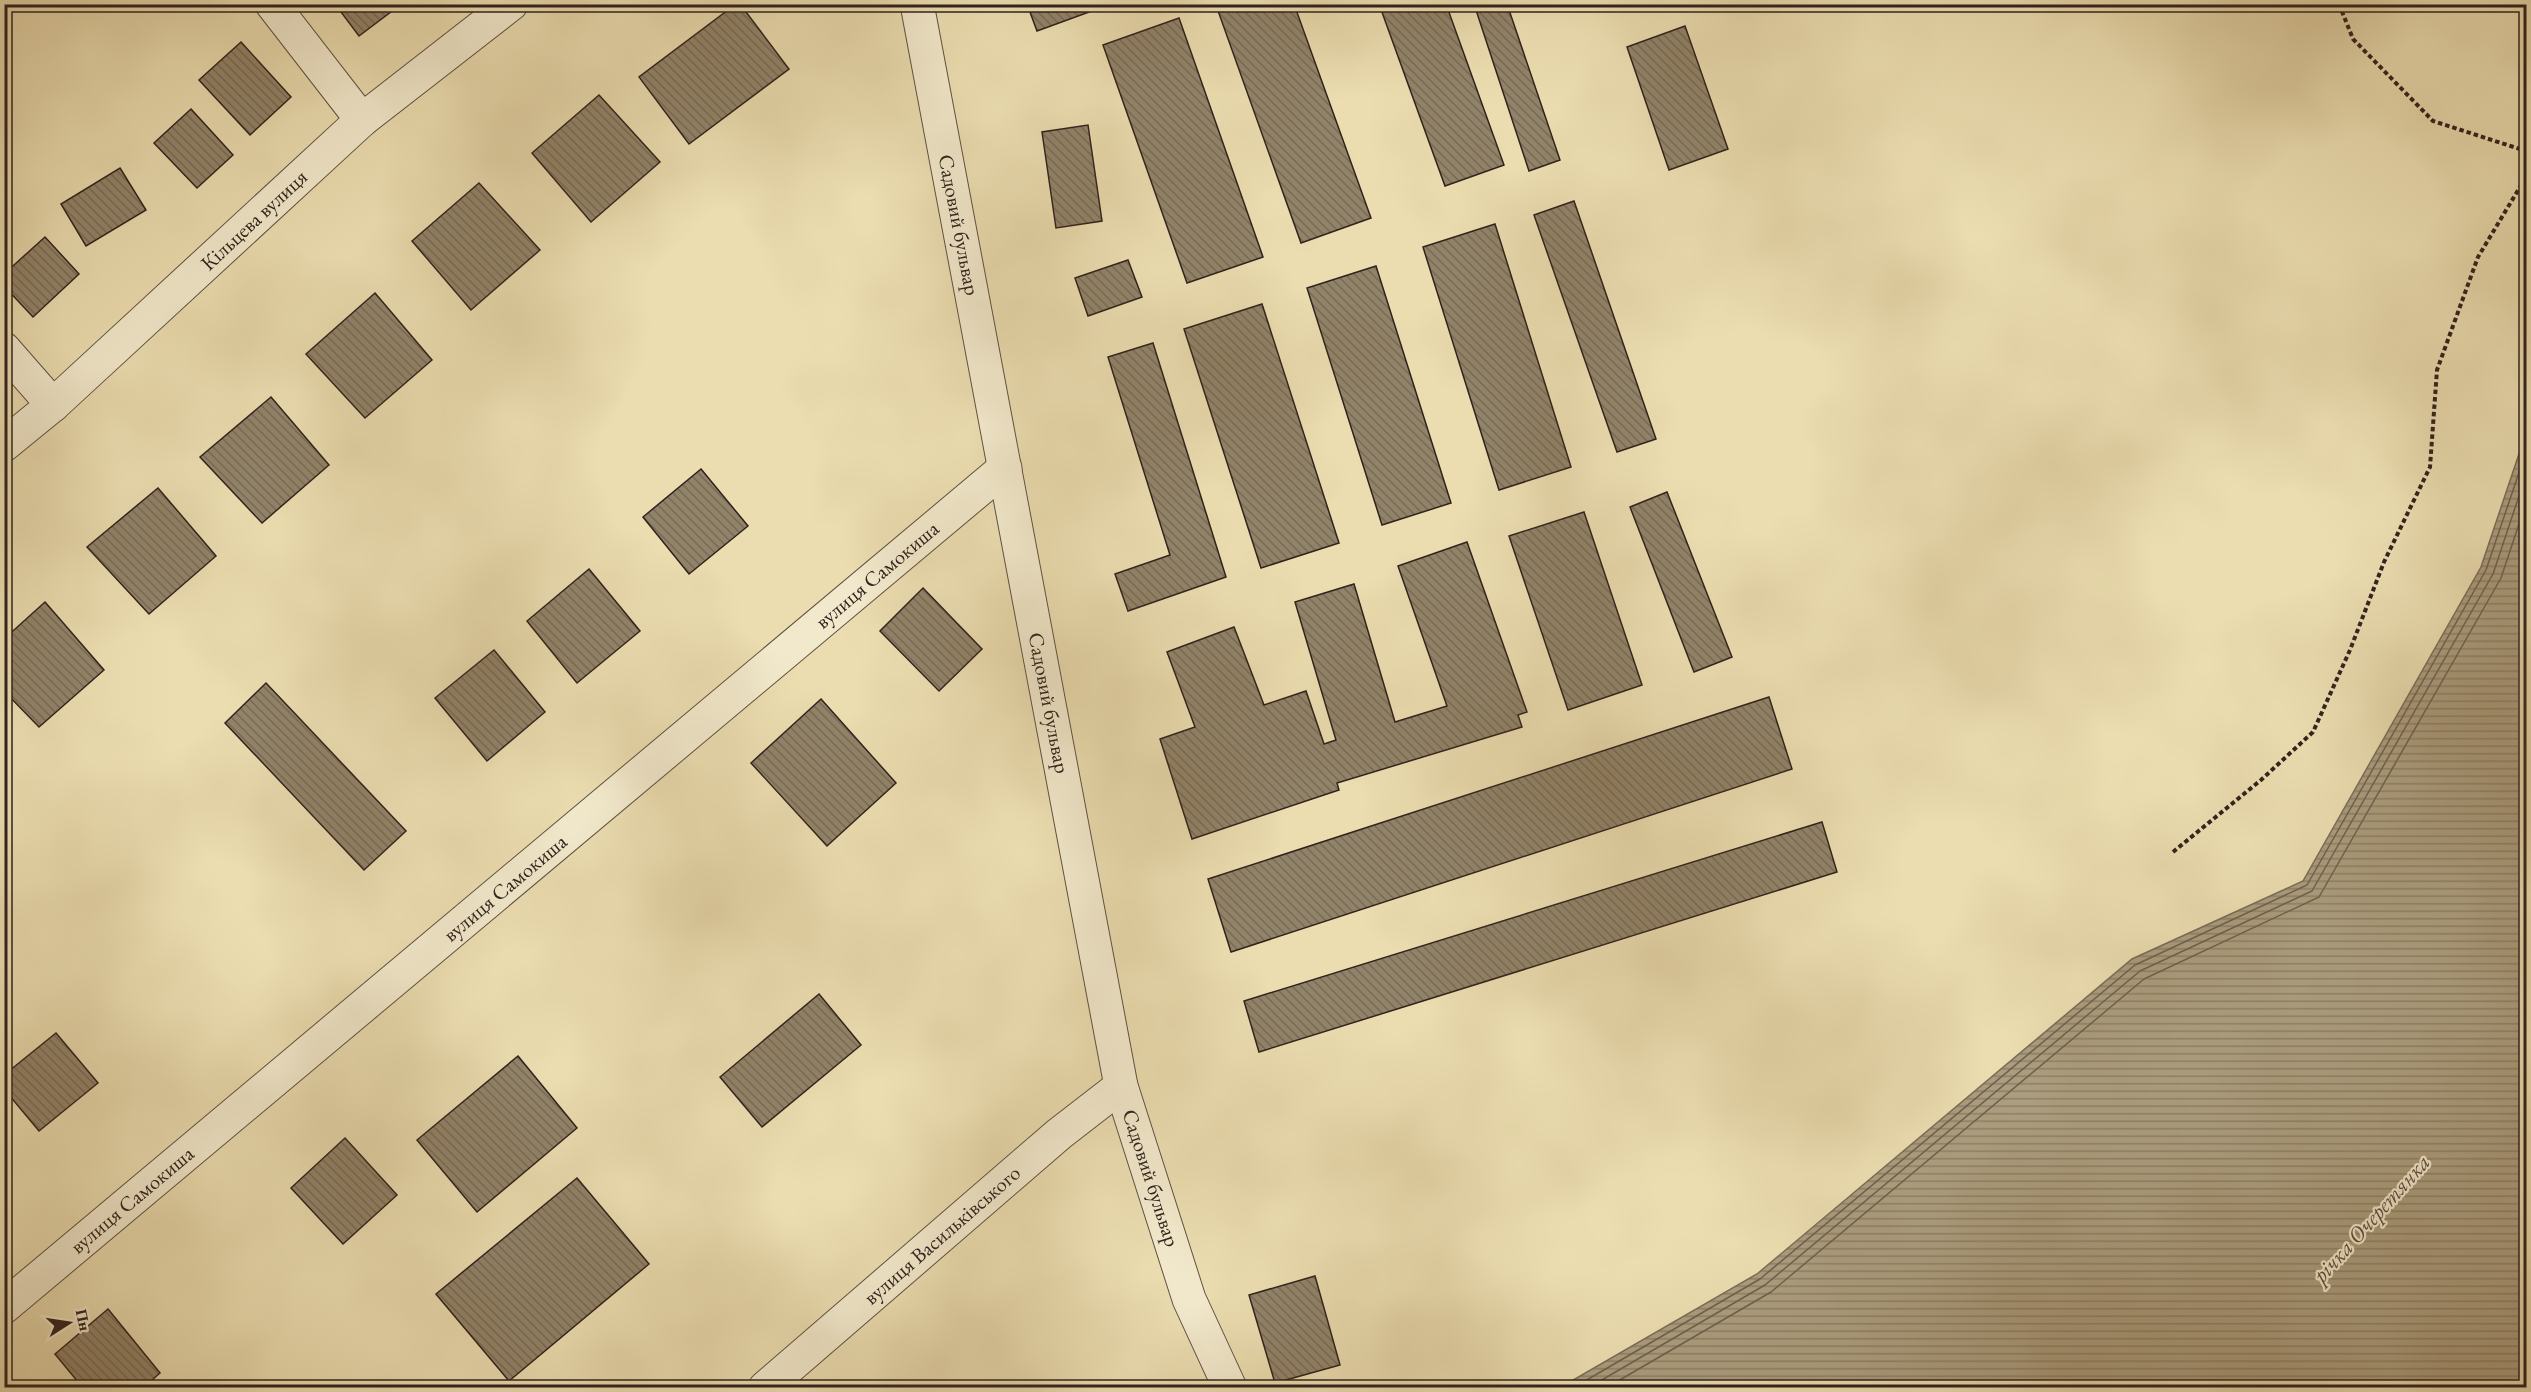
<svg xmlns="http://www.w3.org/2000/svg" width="2531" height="1392" font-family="'EB Garamond',serif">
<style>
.water{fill:url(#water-rules);stroke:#7a6c57;stroke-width:1.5}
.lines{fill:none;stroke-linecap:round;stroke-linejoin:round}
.shore{stroke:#6e604e;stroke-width:1.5}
.building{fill:url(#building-back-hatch);stroke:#30221d;stroke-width:1.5}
.street-casing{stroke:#5f5142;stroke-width:35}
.path{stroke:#30221d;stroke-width:4;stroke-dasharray:4.5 3;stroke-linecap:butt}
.street{stroke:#f2e9cc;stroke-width:33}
.labels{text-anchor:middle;stroke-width:4.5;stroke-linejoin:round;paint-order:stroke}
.street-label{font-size:21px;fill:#30221d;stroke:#f2e9cc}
.water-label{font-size:22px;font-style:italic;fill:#5b4d3f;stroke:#f2e9cc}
</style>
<defs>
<pattern id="water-rules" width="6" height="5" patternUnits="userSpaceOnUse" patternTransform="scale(1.5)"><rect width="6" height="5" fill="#ab9d7e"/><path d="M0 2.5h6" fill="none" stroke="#8c8067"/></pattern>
<pattern id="building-back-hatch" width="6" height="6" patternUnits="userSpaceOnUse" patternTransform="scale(1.5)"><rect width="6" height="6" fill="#918369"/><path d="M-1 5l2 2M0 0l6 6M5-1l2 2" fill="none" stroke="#776b56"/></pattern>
</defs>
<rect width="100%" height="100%" fill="#ebddb0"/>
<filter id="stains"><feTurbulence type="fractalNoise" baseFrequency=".00333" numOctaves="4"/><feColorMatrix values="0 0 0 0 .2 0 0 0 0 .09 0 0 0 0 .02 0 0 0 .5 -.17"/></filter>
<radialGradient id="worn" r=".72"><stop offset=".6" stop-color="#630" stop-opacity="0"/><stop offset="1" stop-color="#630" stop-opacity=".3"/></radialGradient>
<polygon class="water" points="2526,433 2526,1387 1561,1387 1757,1274 2132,959 2303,881 2481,567"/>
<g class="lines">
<g class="shore">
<polyline points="1573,1388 1760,1279 2135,965 2307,885 2486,570 2526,452"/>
<polyline points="1588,1388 1765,1285 2140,971 2312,891 2493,574 2526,475"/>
<polyline points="1606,1388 1771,1292 2144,979 2319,897 2501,578 2526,503"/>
</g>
</g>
<g class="building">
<polygon points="335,4 387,4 392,11 359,36"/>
<polygon points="736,4 740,4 789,69 689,144 639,77"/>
<polygon points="1027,4 1111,4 1037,31"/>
<polygon points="1226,4 1294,4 1371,218 1301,243 1217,8"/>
<polygon points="1379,4 1446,4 1504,165 1445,186"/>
<polygon points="1474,4 1507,4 1560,160 1529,171"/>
<polygon points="1179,18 1263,257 1187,283 1103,45"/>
<polygon points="1685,26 1728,149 1669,170 1627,47"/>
<polygon points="241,42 291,97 250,135 199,80"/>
<polygon points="599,95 660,162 591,222 532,153"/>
<polygon points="191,109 233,155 197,188 154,143"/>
<polygon points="1088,125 1102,221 1056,228 1042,132"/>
<polygon points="120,168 146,210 86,246 61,204"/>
<polygon points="479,183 540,250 471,310 412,241"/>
<polygon points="1574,201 1656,439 1617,452 1534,215"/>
<polygon points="1495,224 1571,467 1499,490 1423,247"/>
<polygon points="45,237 79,274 33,317 4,286 4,274"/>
<polygon points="1128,260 1142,297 1088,316 1075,278"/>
<polygon points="1376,266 1451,503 1382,525 1307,288"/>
<polygon points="375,293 432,360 365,418 306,354"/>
<polygon points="1262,304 1339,543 1261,568 1184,329"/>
<polygon points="1153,343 1226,577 1128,611 1115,574 1170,555 1108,357"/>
<polygon points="271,397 329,465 262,523 200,457"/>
<polygon points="701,469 748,526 689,574 643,517"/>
<polygon points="158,488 216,556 149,614 87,547"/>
<polygon points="1667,492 1732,657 1694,672 1630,507"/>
<polygon points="1584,512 1642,685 1568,710 1509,536"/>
<polygon points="1467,542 1527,712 1518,715 1522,727 1337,783 1339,790 1192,839 1160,739 1195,727 1167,652 1234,627 1264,705 1306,691 1324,744 1336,740 1295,602 1354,584 1395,722 1447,706 1398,566"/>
<polygon points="589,569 640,631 577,683 527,621"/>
<polygon points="923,588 982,649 939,691 880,631"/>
<polygon points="45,602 104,670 39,727 4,691 4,639"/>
<polygon points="494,650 545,712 487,761 435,698"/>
<polygon points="266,683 406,831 364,870 225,723"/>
<polygon points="1769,697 1792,769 1231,952 1208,879"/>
<polygon points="821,699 896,783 827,846 751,763"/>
<polygon points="1822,822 1837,872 1259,1052 1244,1001"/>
<polygon points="819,994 861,1045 762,1127 720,1077"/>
<polygon points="56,1033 98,1083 39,1131 4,1089 4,1075"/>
<polygon points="518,1056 577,1128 477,1212 417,1140"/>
<polygon points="345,1138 397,1195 343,1244 291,1188"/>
<polygon points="577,1178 649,1264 509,1381 436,1294"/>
<polygon points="1315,1276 1340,1365 1275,1383 1249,1295"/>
<polygon points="108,1309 160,1373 143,1388 83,1388 55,1354"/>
</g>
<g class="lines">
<g class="street-casing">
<g id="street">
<polyline points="272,4 362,120"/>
<polyline points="917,4 1121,1086 1189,1299 1230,1388"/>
<polyline points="4,349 53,405"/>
<polyline points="4,445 53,405 362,120 511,4"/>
<polyline points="4,1307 1005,468"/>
<polyline points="765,1388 1059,1134 1121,1086"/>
</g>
</g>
<g class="path">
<polyline points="2339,4 2353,39 2433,121 2526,151"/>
<polyline points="2173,852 2261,780 2313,732 2350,650 2384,562 2430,467 2437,370 2478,257 2526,177"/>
</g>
<use href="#street" class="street"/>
</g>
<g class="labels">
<g class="street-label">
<text transform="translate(254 220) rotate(-43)" y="7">Кільцева вулиця</text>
<text transform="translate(959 225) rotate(79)" y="7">Садовий бульвар</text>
<text transform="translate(877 575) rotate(-40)" y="7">вулиця Самокиша</text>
<text transform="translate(1049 703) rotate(79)" y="7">Садовий бульвар</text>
<text transform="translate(505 888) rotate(-40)" y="7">вулиця Самокиша</text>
<text transform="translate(1151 1178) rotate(72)" y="7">Садовий бульвар</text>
<text transform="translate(132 1200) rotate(-40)" y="7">вулиця Самокиша</text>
<text transform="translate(942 1235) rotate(-41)" y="7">вулиця Васильківського</text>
</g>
<g class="water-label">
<text transform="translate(2371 1218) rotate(-48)" y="8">річка Очеретянка</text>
</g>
</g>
<rect width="2531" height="1392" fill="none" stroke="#ebddb0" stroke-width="24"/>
<rect x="6" y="6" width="2519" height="1380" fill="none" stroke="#30221d" stroke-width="3"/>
<rect x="12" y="12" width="2507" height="1368" fill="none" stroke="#30221d" stroke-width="1.5"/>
<g transform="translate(69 1323) rotate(78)" stroke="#f2e9cc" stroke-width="4.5" paint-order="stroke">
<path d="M0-4.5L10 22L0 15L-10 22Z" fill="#30221d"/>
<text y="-9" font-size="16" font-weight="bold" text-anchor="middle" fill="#30221d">Пн</text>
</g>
<rect width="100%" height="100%" filter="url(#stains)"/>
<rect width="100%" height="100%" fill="url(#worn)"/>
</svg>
